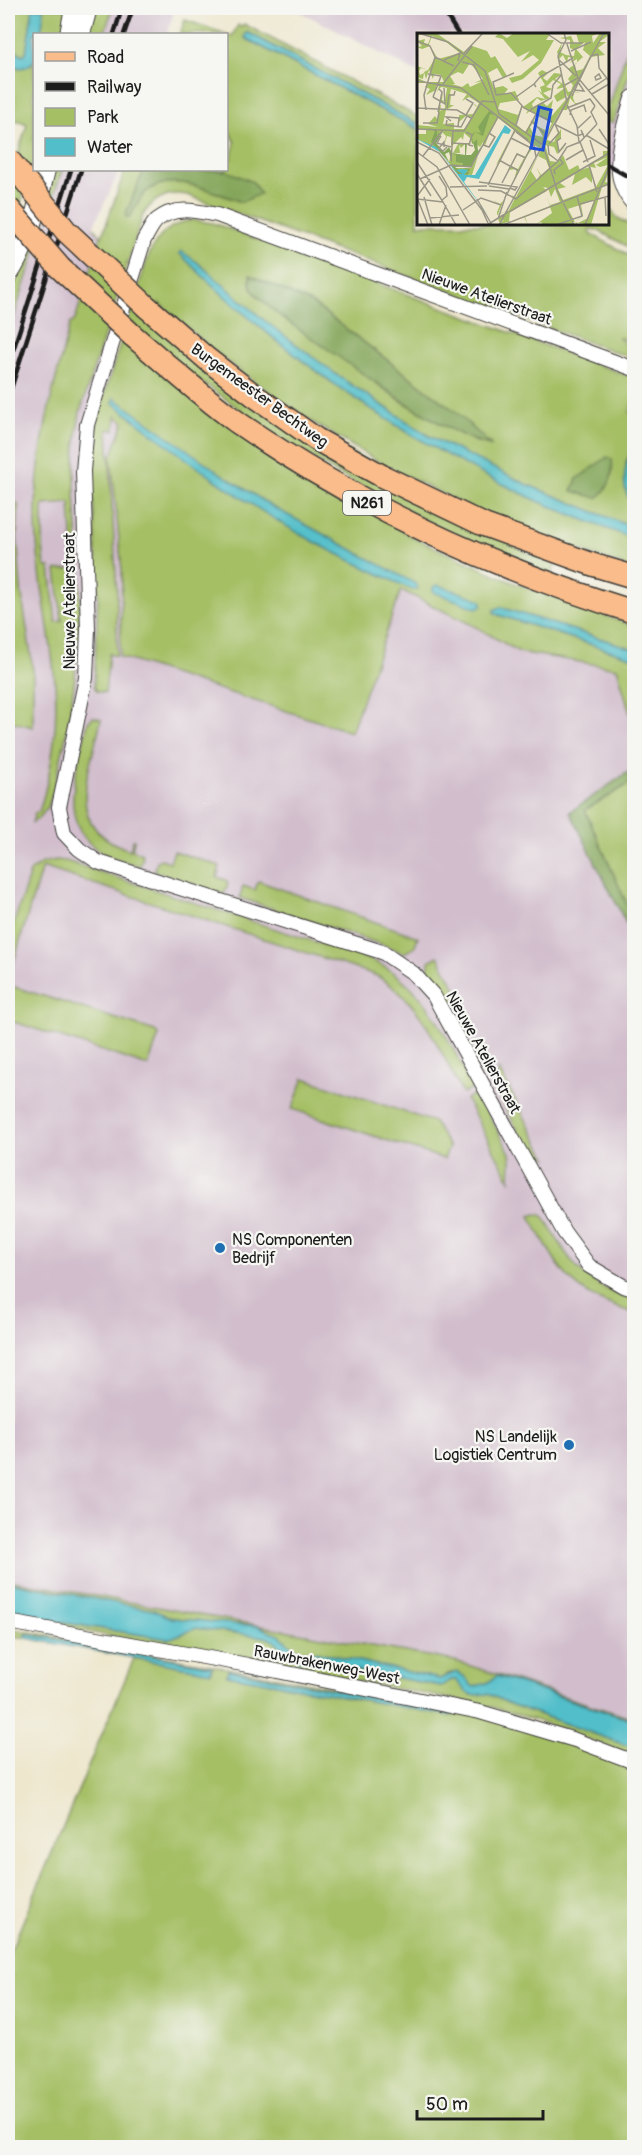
<svg xmlns="http://www.w3.org/2000/svg" width="642" height="2155" font-family="Pangolin,sans-serif">
<style>
.industrial{fill:#d1bdcc}
.green{fill:#a5bf65;stroke:#606e40;stroke-width:1.5;fill-rule:evenodd}
.forest{fill:#84a65a;stroke:#50613b;stroke-width:1.5}
.water{fill:#51bec9;stroke:#366d72;stroke-width:1.5}
.lines{fill:none;stroke-linecap:round;stroke-linejoin:round}
.minor-casing{stroke:#3c3a37;stroke-width:16}
.tertiary-casing{stroke:#3c3a37;stroke-width:20}
.primary-casing{stroke:#3c3a37;stroke-width:25}
.minor{stroke:#fff;stroke-width:14}
.tertiary{stroke:#fff;stroke-width:18}
.primary{stroke:#f9bc8a;stroke-width:22}
.rail{stroke:#1c1c1c;stroke-width:4.5}
.primary-bridge-casing{stroke:#3c3a37;stroke-width:25;stroke-linecap:butt}
.primary-bridge{stroke:#f9bc8a;stroke-width:22}
.poi-dot{fill:#1f6fb2;stroke:#f6f6f2;stroke-width:2}
.labels{text-anchor:middle;stroke-width:4.5;stroke-linejoin:round;paint-order:stroke}
.shield{fill:#f6f6f2;stroke:#5d5d5c;stroke-width:1.5}
.shield-label{font-size:15px;font-weight:bold;fill:#1c1c1c}
.street-label{font-size:16px;fill:#1c1c1c;stroke:#f6f6f2}
.poi-label{font-size:16px;fill:#1c1c1c;stroke:#f6f6f2;text-anchor:start}
.inset-road{fill:none;stroke:#9a9687;stroke-width:1.5}
.view{fill:#1d4ed8;fill-opacity:0.15;stroke:#1d4ed8;stroke-width:3}
.inset-edge{fill:none;stroke:#1c1c1c;stroke-width:3}
</style>
<rect width="100%" height="100%" fill="#f6f6f2"/>
<filter id="ink" filterUnits="userSpaceOnUse"><feTurbulence type="fractalNoise" baseFrequency=".0167" numOctaves="2"/><feDisplacementMap in="SourceGraphic" scale="12" xChannelSelector="R" yChannelSelector="G"/><feConvolveMatrix kernelMatrix="1 2 1 2 8 2 1 2 1" color-interpolation-filters="sRGB"/></filter>
<filter id="wash" filterUnits="userSpaceOnUse"><feTurbulence type="fractalNoise" baseFrequency=".008" numOctaves="4" result="noise"/><feDisplacementMap in="SourceGraphic" scale="24" xChannelSelector="R" yChannelSelector="G"/><feGaussianBlur stdDeviation="1.35" result="paint"/><feColorMatrix in="noise" values="0 0 0 0 0 0 0 0 0 0 0 0 0 0 0 0 0 1.4 0 .05"/><feComposite in="paint" operator="in"/></filter>
<g filter="url(#wash)">
<rect width="100%" height="100%" fill="#eee7ce"/>
<g class="industrial">
<polygon points="113,8 175,8 167,34 104,34"/>
<polygon points="293,8 634,8 634,187 608,172 608,34 418,34 418,73"/>
<polygon points="62,170 120,170 93,227 101,236 75,320 70,324 45,420 76,329 214,441 615,637 634,708 634,1745 465,1688 8,1598 8,549 18,517 18,503 15,502 8,538 8,334"/>
</g>
<g class="green">
<path d="M8 8H33L26 53 24 55C5 49 8 24 8 8Z"/>
<polygon points="43,8 69,8 63,34 41,34 44,12"/>
<polygon points="93,8 113,8 104,34 86,34"/>
<path d="M185 20 232 36 238 25 241 27 244 24 418 117V124L249 33H246L245 38 418 129V224H608V205L616 217 634 227V250L597 230 590 229 589 231 593 235 634 258V342L619 338 634 354V359L187 195C168 191 153 199 143 215L80 412C71 462 76 511 79 561L75 565 80 566C81 634 76 700 59 767 54 787 51 813 32 823L35 813 39 812C53 768 59 719 54 672 48 618 35 563 36 508 37 445 54 385 70 324L75 320 101 236 93 227 102 236 125 170H144L125 216 129 218C134 210 138 201 144 194 170 168 213 193 242 202L223 171 218 170H226L227 161 231 159 235 142 227 127 226 34H180ZM70 503 74 569 56 570 62 621 56 622 50 567H45L43 547V505Z"/>
<polygon points="634,28 634,58 614,122 608,122 608,110"/>
<polygon points="8,60 18,68 28,66 34,60 34,161 8,244 8,187 27,124 8,117"/>
<polygon points="52,170 62,170 8,334 8,286 14,277"/>
<path d="M193 220 213 223 634 378V399L630 411 634 422V445L626 462V492L634 507V528L528 485 429 436 341 378 265 321 197 262 180 253C279 354 398 435 525 495 560 512 598 525 634 539V570L489 517 382 464 314 423 251 379 219 355 158 302 210 372 527 552 556 563 552 576 443 530 335 472 268 430 209 387 134 349 414 538 512 582 634 626V649L500 607 494 612 495 614 634 658V727L617 668 519 652 478 628 401 590 351 732 120 657 122 571 111 457 124 422 116 416 115 430 108 429 117 594V656L109 654 105 693 97 691 94 686 98 595 92 475 93 439 100 407 148 257C157 236 170 223 193 220ZM250 275 313 304 456 412 490 445 474 441 443 425 400 400 356 369 277 312 254 292Z"/>
<polygon points="15,502 18,505 17,538 21,589 33,670 33,727 10,721 8,724 8,538"/>
<path d="M93 717 101 719C91 772 59 827 130 850L133 840H134L132 850 141 853 143 857 140 866C128 863 115 860 104 854 52 825 79 766 88 722Z"/>
<polygon points="634,781 634,920 585,810"/>
<polygon points="174,851 220,866 217,877 226,880 228,884 224,894 154,871 157,861 161,859 170,862"/>
<path d="M56 860 66 861 371 960C428 985 446 1038 474 1088L463 1094C440 1051 421 999 375 975L42 867 8 981V942L30 872 42 863Z"/>
<polygon points="258,881 418,937 414,948 404,953 383,945 240,898 243,886 255,890"/>
<polygon points="438,956 465,1005 447,1000 428,972 429,961"/>
<polygon points="8,985 155,1031 159,1035 148,1066 8,1020"/>
<polygon points="499,1070 543,1151 548,1158 530,1153 494,1087"/>
<polygon points="304,1078 434,1122 449,1147 444,1159 292,1109"/>
<polygon points="477,1093 510,1153 511,1161 510,1180 466,1099"/>
<path d="M536 1214 541 1215 545 1218C572 1265 581 1283 634 1300V1313C568 1292 562 1274 530 1216Z"/>
<polygon points="8,1580 455,1661 634,1719 634,1721 498,1676 487,1683 473,1687 459,1673 450,1673 440,1679 318,1652 297,1651 279,1635 258,1626 172,1618 153,1610 8,1582"/>
<polygon points="8,1614 168,1639 197,1628 265,1637 275,1641 289,1655 299,1660 441,1686 454,1679 472,1694 488,1694 510,1704 634,1748 634,1756 547,1724 492,1707 233,1657 8,1618"/>
<path d="M8 1628 480 1714 634 1767V2147H8V1957L134 1658 211 1672 212 1666 27 1634 25 1638 13 1636 8 1643ZM228 1670 416 1705 452 1714 451 1716 227 1675Z"/>
</g>
<g class="forest">
<path d="M144 170H218L223 171 225 170 253 182 260 194 242 202C213 193 170 168 144 194 138 201 134 210 129 218L125 216Z"/>
<path d="M250 275 313 304 456 412 491 445C468 440 450 429 429 417 394 396 360 372 326 348 302 331 273 314 254 292 249 286 250 282 250 275Z"/>
<path d="M607 457 612 459C614 475 610 488 597 498L572 491 577 479Z"/>
<polygon points="634,768 634,781 585,810 634,920 634,939 570,812"/>
</g>
<g class="water">
<path d="M33 8H43L44 10 41 34H34V61C25 71 15 69 8 60V37L18 53 23 55 26 53Z"/>
<polygon points="246,33 249,33 418,124 418,129 245,38"/>
<path d="M181 251 197 262 265 321 341 378 429 436 528 485 634 528V539C598 525 560 512 525 495 397 435 279 353 179 253Z"/>
<path d="M114 398 220 473 273 507 416 584 418 589 413 590C383 576 352 562 322 546 248 507 179 455 113 403Z"/>
<path d="M634 445V507C619 488 624 465 634 445Z"/>
<polygon points="438,585 479,599 482,602 482,606 476,608 433,592 433,587"/>
<polygon points="500,607 634,649 634,658 495,614 494,610"/>
<path d="M8 1582 153 1610 172 1618 258 1626 279 1635 297 1651 318 1652 440 1679 456 1672 464 1676 473 1687 487 1683 497 1676 634 1721V1748L510 1704 488 1694 472 1695 466 1692 456 1680H451L441 1686 299 1660C285 1655 280 1641 265 1637L197 1628 168 1639 8 1614Z"/>
<polygon points="26,1634 212,1666 211,1672 25,1638"/>
<polygon points="228,1670 416,1705 452,1714 451,1716 227,1675"/>
</g>
</g>
<g filter="url(#ink)">
<g class="lines">
<g class="minor-casing">
<g id="minor">
<path d="M634 369 217 215C197 211 175 205 157 220 152 224 148 234 144 240L87 425 83 471 88 629 86 678 59 807 64 833 79 849 98 862 382 952 413 973 434 996 564 1232 589 1266 623 1286 634 1289"/>
<polyline points="8,1622 248,1665 480,1712 575,1740 634,1762"/>
</g>
</g>
<g class="tertiary-casing">
<g id="tertiary">
<polyline points="69,34 74,8"/>
<polyline points="81,34 88,8"/>
<path d="M634 99C624 132 609 174 634 202"/>
<path d="M8 276C29 245 37 206 46 170"/>
</g>
</g>
<g class="primary-casing">
<g id="primary">
<polyline points="147,307 207,359 255,396 316,439 382,476 484,525 594,565 634,577"/>
<path d="M132 335C166 364 200 395 237 422 360 507 492 568 634 612"/>
</g>
</g>
<use href="#minor" class="minor"/>
<use href="#tertiary" class="tertiary"/>
<use href="#primary" class="primary"/>
<g class="rail">
<polyline points="442,8 458,34"/>
<polyline points="114,34 122,8"/>
<polyline points="124,34 133,8"/>
<polyline points="608,165 634,180"/>
<polyline points="8,366 71,170"/>
<polyline points="8,398 81,170"/>
</g>
<g class="primary-bridge-casing">
<g id="primary-bridge">
<polyline points="8,159 66,231 147,307"/>
<polyline points="8,208 60,268 132,335"/>
</g>
</g>
<use href="#primary-bridge" class="primary-bridge"/>
</g>
</g>
<g class="poi-dot">
<circle cx="220" cy="1248" r="6"/>
<circle cx="569" cy="1445" r="6"/>
</g>
<g class="labels">
<rect class="shield" x="343" y="491" width="48" height="24" rx="4.5"/>
<g class="shield-label">
<text x="367" y="508">N261</text>
</g>
<g class="street-label">
<text transform="translate(487 296) rotate(20)" y="6">Nieuwe Atelierstraat</text>
<text transform="translate(260 395) rotate(36)" y="6">Burgemeester Bechtweg</text>
<text transform="translate(69 601) rotate(-90)" y="6">Nieuwe Atelierstraat</text>
<text transform="translate(484 1052) rotate(61)" y="6">Nieuwe Atelierstraat</text>
<text transform="translate(327 1664) rotate(11)" y="6">Rauwbrakenweg-West</text>
</g>
<g class="poi-label">
<text x="232" y="1245">NS Componenten<tspan x="232" dy="18">Bedrijf</tspan></text>
<text x="557" y="1442" text-anchor="end">NS Landelijk<tspan x="557" dy="18">Logistiek Centrum</tspan></text>
</g>
</g>
<g transform="translate(417 33)">
<rect width="192" height="192" fill="#eee7ce"/>
<path d="M0 0H19L47 19 55 13 70 18 74 25 78 23 90 43 86 45 80 35 71 40 77 55 86 53 91 56 87 61 98 58 102 67 83 70 81 76 101 82 105 73 102 69 106 74 120 64 128 66 121 57 125 60 123 54 128 52 121 40 125 37 131 40 126 45 130 48 137 40 145 41 138 46 146 51V46L151 59 154 58 156 52 151 46 155 41 151 36 160 30V26L153 30 157 25 151 24 150 30 146 22 142 26 140 19 145 10 143 19 149 22 157 23 158 17 153 15V7L143 5 154 3 157 10H162L159 0H182L175 3 176 10 183 0 192 2 182 9H189L181 15 188 22 173 24 154 62 157 58 163 60 157 59 156 65 158 70H165L159 72 153 65 150 77H144L123 115 115 111V116L105 130 106 131 98 146 97 147 100 136 91 137 93 133 83 128 79 132 93 105 83 128 101 136 107 125 101 121 96 129 100 120 108 124 113 115 103 109 113 114 115 111 99 98 94 105 97 97 81 85 73 100 78 104 74 112 77 104 72 101 68 113 66 109 63 114 58 110 55 111H48L44 115 42 112 43 120H36L41 111 50 110 55 111 54 106 47 100 46 107 44 104 34 114V104L30 103 27 113 29 103 25 99 15 110 21 115 32 129 34 121 46 122V134L38 133 37 135H54L61 123 55 142 41 141 20 115 0 106V101H9V96H0V92L21 94 11 91 18 83 21 87V74L24 72 23 78 28 75V68L23 70 26 58 25 67 28 68 30 55 24 54 20 59 22 53H19V57L9 62 13 56 8 54 11 50H0L1 45 9 49H27L24 42 17 41 16 46 12 37 9 46 7 39 11 37 4 35 2 38 3 42 7 40 6 46 0 44V33L11 37 18 25 13 13 5 16 0 14 5 13 0 8 8 6 7 10 11 11 14 3 3 1 0 5ZM15 3 29 9 43 20 21 26 12 11ZM168 9 166 17 173 23 166 36 159 38 158 31 166 24 159 16ZM53 30 66 46 57 50 66 48 53 54 51 50 45 54 35 51H38L33 43 41 39 46 41ZM136 47 144 51 139 56 149 54 137 63 140 69 149 64 148 58 151 64 132 86 136 67 130 73 125 69 116 74 115 71 120 65 124 68 133 65 126 60 136 56 129 54ZM34 56 50 61 45 68 52 64 62 70 60 74 59 72 56 71 60 74 56 81 42 82V89L50 82 55 85 47 96H37V90L26 91 29 77 37 72H33L34 62H38L33 61ZM105 74 111 77 109 81 113 78 119 81 108 99 99 91ZM119 82 135 90 129 103 130 98 120 93 126 104 117 102 113 94 116 90 121 92 117 88ZM82 0 90 5 97 0H134L129 7H137L124 30 106 46 95 50 92 45 104 42 122 27 116 22 104 29 113 18 101 24 86 6 78 4ZM138 91 130 107 137 109 141 99 138 96 142 99 144 96V105L140 109 142 117 148 114 140 121 137 114 128 112 133 128 140 129 146 122 152 137 161 132 163 137 173 134 179 154 191 132 183 134 179 132 191 124 177 130 179 135 170 133 186 123V118H192V139L188 149 192 150 185 154 174 192 156 189V192H126L124 189 118 192 135 180 133 174 108 184 111 192 107 184 81 192 87 187 82 189 81 185 92 177 80 182V179L83 172 76 167 83 171 87 167 81 181 92 177 98 165 94 162 99 164ZM121 123 129 127 132 135 124 142 119 134 123 142 120 147 114 138ZM158 141 155 152 169 144 175 150V142L178 155 146 167 141 156 149 154 143 150ZM126 154 131 155 134 164 138 156 143 169 133 172 130 164 133 173 92 189 93 179 130 158ZM177 167 171 185 159 191 151 176 163 172 165 183 160 187 159 188 166 183 164 172Z" fill="#a5bf65" fill-rule="evenodd"/>
<path d="M72 78 78 82 73 81 66 103 58 99 55 104 56 110 60 106 61 118 67 110 54 134H38L47 141 52 138 46 135 53 136 51 142 41 141 34 132 45 134 46 130 39 129V122L35 121V131L32 119 28 121 32 129 14 109 18 98 10 95 20 97V104L22 98V103L26 99 19 110 27 119 32 114 35 120 48 122V111L50 110 49 122H54L58 117 56 110H52H55L54 104 57 99 64 100 61 94Z" fill="#84a65a"/>
<path d="M88 92 94 97 92 101 86 100 62 146 50 144 47 149 72 183 23 119 0 106 19 114 41 141H46L39 137 45 136 51 137 47 142H58Z" fill="#51bec9"/>
<path class="inset-road" d="M1 0 31 9 68 38 82 81 126 112 140 157 157 192M129 0 144 10H166M147 0 149 7 141 23 150 70M0 8 13 13 18 24M154 18 174 9M47 20 66 0M181 21 182 35 192 48M18 24 37 33M27 27 43 20 41 28M142 27 159 43M45 29 57 32 72 62M11 41 24 43 16 64M182 41 184 45 179 47 178 44ZM162 46 192 82M0 48 44 55 111 107M26 51 55 13M148 52 161 45 150 11M119 54 117 51 123 44 156 25M157 57 167 58 161 49M172 57 190 45M175 61 192 51M79 62 94 60 107 75 135 89M79 62 76 49 97 40M155 63 174 23 181 21M16 64 28 71 27 55M99 64 117 51M150 72 160 93 162 109M178 73 174 79 180 91M0 75 40 77 54 85M30 75 32 62H37L38 58M150 75 173 66 178 73M9 77 7 62 18 24M113 77 134 65 136 52 145 41M21 79 25 59 22 56M49 82 56 70 49 66M153 82 154 77 167 72 169 79M30 87 29 92 44 94 50 83M34 88 29 84 42 85 41 94M114 88 128 101 125 112M6 90H20L22 79M99 92 105 73M139 92 159 102M0 96 47 98 65 68 78 69M160 96 174 83M182 96 192 111M49 99 55 102 52 112 56 113M99 99 117 113 119 124M109 100 119 81M159 102 161 103 165 101H166L164 97 167 104M169 102 192 116M24 103 20 110 34 114M94 105 114 115M144 105 140 108 142 119 149 110M0 109 22 120 65 177 71 190M163 109 171 129M163 109 180 91M34 110 52 111M132 111 142 100 138 91 153 63M66 112 72 114 78 104 72 100M131 112 132 121 141 128M27 114V109L22 115 26 118 30 114M0 119 20 134 53 192M6 123 26 97M82 127 102 138M149 127 166 117M34 128 36 98M0 129 26 169M166 129 178 123 173 107M172 132 180 159M0 141 14 163M138 141 137 137 146 130 143 126M22 143 29 154 30 163 25 167M3 146 34 132 54 134 81 84M62 149 100 154 98 157 93 155M85 150 100 121 109 125M71 152 98 97M72 153 92 156M33 154 70 153M61 157 84 158 99 166 141 128 150 114 163 109M90 161 115 112 110 107M0 163 13 146M7 164 15 192M188 164 189 183M0 166 26 169M60 166 75 192M1 167 11 192M26 169 39 192M163 171 192 163M46 177 64 165 84 172M92 179 192 120M13 185 42 182M81 186 90 159M22 192 29 172M70 192 91 179M82 192 187 0M86 192 192 151M139 192 165 183 160 163M168 192 192 134"/>
<path class="view" d="M122 74 134 77 126 117 114 115Z"/>
<rect width="192" height="192" class="inset-edge"/>
</g>
<rect width="642" height="2155" fill="none" stroke="#f6f6f2" stroke-width="30"/>
<rect x="33" y="33" width="195" height="138" fill="#f6f6f2" stroke="#9f9f9c" stroke-width="1.5"/>
<rect x="45" y="52" width="30" height="9" fill="#f9bc8a" stroke="#9f9f9c" stroke-width="1.5"/>
<text x="87" y="63" font-size="18" fill="#1c1c1c">Road</text>
<rect x="45" y="82" width="30" height="9" fill="#1c1c1c" stroke="#9f9f9c" stroke-width="1.5"/>
<text x="87" y="93" font-size="18" fill="#1c1c1c">Railway</text>
<rect x="45" y="108" width="30" height="18" fill="#a5bf65" stroke="#9f9f9c" stroke-width="1.5"/>
<text x="87" y="123" font-size="18" fill="#1c1c1c">Park</text>
<rect x="45" y="138" width="30" height="18" fill="#51bec9" stroke="#9f9f9c" stroke-width="1.5"/>
<text x="87" y="153" font-size="18" fill="#1c1c1c">Water</text>
<path d="M417 2110v9h126v-9" fill="none" stroke="#1c1c1c" stroke-width="3"/>
<text x="426" y="2110" font-size="18" fill="#1c1c1c" stroke="#f6f6f2" stroke-width="4.5" paint-order="stroke">50 m</text>
</svg>
